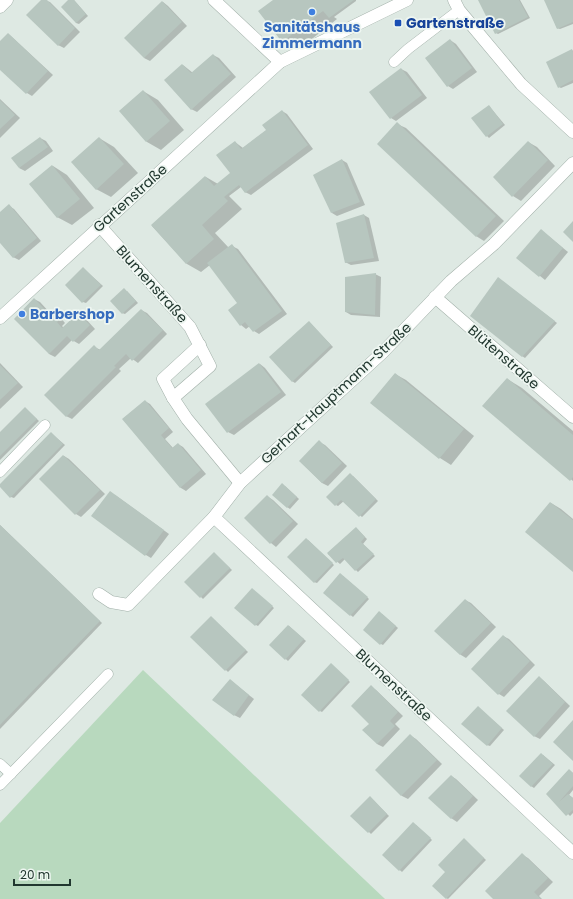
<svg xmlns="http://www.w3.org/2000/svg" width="573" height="899" font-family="Poppins,sans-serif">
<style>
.green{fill:#b8d9be}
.shadow{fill:#0003}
.building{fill:#b7c6bf}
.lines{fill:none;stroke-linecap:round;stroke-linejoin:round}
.lane-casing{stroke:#a2b0a9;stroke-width:11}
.street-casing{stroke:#a2b0a9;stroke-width:13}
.lane{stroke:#fff;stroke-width:10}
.street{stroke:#fff;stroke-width:12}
.shop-dot{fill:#3f7fe0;stroke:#eef6f1;stroke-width:1.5}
.transit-dot{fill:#1a4fb4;stroke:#eef6f1;stroke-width:1.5}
.labels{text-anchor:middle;stroke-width:3.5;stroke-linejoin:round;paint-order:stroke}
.transit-label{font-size:14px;font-weight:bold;fill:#164399;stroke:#eef6f1;text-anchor:start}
.shop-label{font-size:14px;font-weight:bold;fill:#366cbe;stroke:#eef6f1}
.street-label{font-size:14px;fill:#21372f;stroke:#eef6f1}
</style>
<rect width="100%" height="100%" fill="#dee9e3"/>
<polygon class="green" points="143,670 385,899 0,899 0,823"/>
<g class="shadow">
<polygon points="43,0 50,2 80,32 64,48 58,45"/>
<polygon points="70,0 74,0 88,16 79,24 76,23"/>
<polygon points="274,0 356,0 356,1 334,17 337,19 298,50 283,41 260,11"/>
<polygon points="479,0 520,0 530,18 498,34 496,33"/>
<polygon points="545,0 573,0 573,24 560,29 557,28"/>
<polygon points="163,2 168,6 187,26 150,61 144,58"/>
<polygon points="8,34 13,38 53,75 32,96 27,93 0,68 0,43"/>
<polygon points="450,40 456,44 477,72 453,89 448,86"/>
<polygon points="572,50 573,51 573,83 561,88 559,87"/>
<polygon points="213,55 219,58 236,77 197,112 191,109 183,65 193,73"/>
<polygon points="401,69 407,72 427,98 396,121 391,118"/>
<polygon points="143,91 158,100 184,130 161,150 147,142 120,111"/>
<polygon points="0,99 20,118 0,138"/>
<polygon points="489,106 505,125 489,138 487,136"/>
<polygon points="282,111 287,114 313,149 251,195 245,192 241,187 229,196 242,209 215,233 229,248 232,246 238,249 287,314 259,334 254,331 250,326 246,329 241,325 239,303 210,265 201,272 187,264 152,226 206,177 218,184 231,174 235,142 243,148 267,130"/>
<polygon points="397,124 406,128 504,221 484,241 476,236"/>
<polygon points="40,138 46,141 53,151 25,171 19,168"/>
<polygon points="99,138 114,147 138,173 111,197 96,189"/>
<polygon points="528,142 537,147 555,166 521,201 513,196"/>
<polygon points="342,160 347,163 365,205 337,216 332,213"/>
<polygon points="53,166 67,175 94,208 72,225 57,217"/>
<polygon points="9,206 14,209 41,241 19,260 13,257 0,241 0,213"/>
<polygon points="364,215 369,218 379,261 351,265 345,262"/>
<polygon points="546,234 568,252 545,280 518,258"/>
<polygon points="83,268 103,286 86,303 83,302"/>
<polygon points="375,274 381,277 380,317 351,315 346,312"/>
<polygon points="501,280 557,323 525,358 522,356"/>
<polygon points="127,291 138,303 125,314 122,313"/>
<polygon points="34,299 40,302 51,314 54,314 60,317 65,323 62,326 64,328 78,314 84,317 95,329 79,344 72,340 55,357 49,354"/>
<polygon points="141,310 147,313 167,334 138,363 131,358 119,369 121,371 72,419 66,416 94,347 101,350"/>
<polygon points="309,322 333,347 295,383 292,381"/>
<polygon points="0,363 23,387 0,409"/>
<polygon points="260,364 265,368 286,395 234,435 228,432 207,405"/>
<polygon points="395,374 406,380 474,436 451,465 440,458 372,403"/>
<polygon points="507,379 522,388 573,431 573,481 483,406"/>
<polygon points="145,401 150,404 173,432 165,439 173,448 178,444 183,447 206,474 186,491 181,488 123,419"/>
<polygon points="25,408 39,421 0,460 0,433"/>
<polygon points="51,433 65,445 14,498 11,497 0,486"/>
<polygon points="319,442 325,445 347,466 328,486 322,483 300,461"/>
<polygon points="64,456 69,459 105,494 81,517 76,514 40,479"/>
<polygon points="353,476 378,501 362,517 344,501 338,506 336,505"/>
<polygon points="285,486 299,499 290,509 287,507"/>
<polygon points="115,495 169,534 151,558 146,555"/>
<polygon points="267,496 273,500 298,524 276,547 271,543 245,518"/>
<polygon points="551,503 561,509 573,519 573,570"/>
<polygon points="0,525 102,623 0,729"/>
<polygon points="356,528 367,539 363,544 375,556 358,572 345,559 340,564 328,554"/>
<polygon points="308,540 334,565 317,583 314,582"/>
<polygon points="214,553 232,570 203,599 201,597"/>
<polygon points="343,576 369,599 353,617 325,593"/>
<polygon points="254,591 274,608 258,626 256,625"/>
<polygon points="465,600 471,603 496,627 466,658 461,655 436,631"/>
<polygon points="382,614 398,628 383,645 381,644"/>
<polygon points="211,617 248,652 228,672 192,637"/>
<polygon points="289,626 306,641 288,661 271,645"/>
<polygon points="503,636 509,639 535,665 504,697 499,694"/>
<polygon points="333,666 350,682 322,712 320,711"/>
<polygon points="539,677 544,681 570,706 540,739 534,736"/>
<polygon points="230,680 254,699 240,718 234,715"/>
<polygon points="371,687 376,690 403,716 395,724 400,729 383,747 377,744 370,724"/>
<polygon points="480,709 504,730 490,746 487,745"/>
<polygon points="411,736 416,739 442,764 408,799 402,796 376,770"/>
<polygon points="543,755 555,765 534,788 531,786"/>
<polygon points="569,770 573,773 573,790 569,795 573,798 573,813 570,816 548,794"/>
<polygon points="451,776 456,779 478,800 457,822 451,818"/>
<polygon points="372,799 389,816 371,834 369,832"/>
<polygon points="416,825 432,840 402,872 383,855"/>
<polygon points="466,841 486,860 448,899 446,898 447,872"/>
<polygon points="522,855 528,858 553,882 539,896 542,899 495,899"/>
</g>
<g class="building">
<polygon points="41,0 47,0 75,28 58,46 26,15"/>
<polygon points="68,0 74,0 86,14 76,23 61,7"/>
<polygon points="273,0 354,0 329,18 323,11 282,42 258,11"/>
<polygon points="478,0 519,0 528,17 495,34"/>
<polygon points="544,0 573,0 573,22 557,29"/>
<polygon points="162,1 182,22 144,58 124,38"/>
<polygon points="8,33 48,71 26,94 0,70 0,41"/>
<polygon points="450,39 472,68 447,87 425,58"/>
<polygon points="572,49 573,52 573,80 558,88 546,62"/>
<polygon points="213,54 231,74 191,110 164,80 182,64 191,73"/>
<polygon points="401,68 422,95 390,119 369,92"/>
<polygon points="143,90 170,121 146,142 119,111"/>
<polygon points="0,100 15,115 0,129"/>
<polygon points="489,105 503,124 486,137 471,118"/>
<polygon points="282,110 308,145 245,193 239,185 224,197 228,201 202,225 214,239 186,264 151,225 205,176 214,186 230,173 216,155 235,141 241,149 266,130 262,125"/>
<polygon points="397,122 496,216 476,237 377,144"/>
<polygon points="40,137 48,147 19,168 11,158"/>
<polygon points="99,137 124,164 96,190 71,162"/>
<polygon points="528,141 548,160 512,197 493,177"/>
<polygon points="342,159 360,202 331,213 313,175"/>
<polygon points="52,165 80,199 57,218 29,184"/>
<polygon points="9,204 37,238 13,258 0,243 0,212"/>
<polygon points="364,214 374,258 345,263 336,223"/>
<polygon points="573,221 573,242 563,232"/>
<polygon points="541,229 563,248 539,277 516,258"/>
<polygon points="232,244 282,311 253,332 245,322 240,326 228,310 237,303 207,263"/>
<polygon points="83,267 101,285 82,303 65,285"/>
<polygon points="376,273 375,315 345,312 345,277"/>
<polygon points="498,277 555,321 522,357 470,316"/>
<polygon points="124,288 136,301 122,314 110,301"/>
<polygon points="34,298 48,313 54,313 60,320 57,322 62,328 78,313 90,325 73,342 67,336 49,354 14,319"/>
<polygon points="141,309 163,330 132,361 126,354 114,366 116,367 66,417 44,395 94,345 99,350"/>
<polygon points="309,321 331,345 292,382 269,357"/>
<polygon points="259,363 281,392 227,433 205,404"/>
<polygon points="0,365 18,383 0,400"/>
<polygon points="395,373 464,429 439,459 370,403"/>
<polygon points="507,378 573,435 573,477 570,481 482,406"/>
<polygon points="145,400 169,428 161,435 172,448 178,443 201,470 180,488 122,419"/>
<polygon points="25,407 37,419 0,456 0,432"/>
<polygon points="51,432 63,444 10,498 0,487 0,484"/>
<polygon points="319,440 342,463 322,483 299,461"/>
<polygon points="63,455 100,490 75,515 39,479"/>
<polygon points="350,473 376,499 359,517 341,500 335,506 326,497"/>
<polygon points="282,483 297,497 287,508 272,495"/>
<polygon points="110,491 164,530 145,556 91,516"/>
<polygon points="267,495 293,521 270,544 244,518"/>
<polygon points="550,502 573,520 573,572 525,532"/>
<polygon points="0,525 100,621 0,725"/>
<polygon points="356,527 365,537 361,542 374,554 355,571 343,558 336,563 327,553"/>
<polygon points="306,538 333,563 314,583 287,557"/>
<polygon points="214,552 230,568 200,598 184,582"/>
<polygon points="340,573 368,597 350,616 323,593"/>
<polygon points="252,588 273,606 255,626 234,608"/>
<polygon points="465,599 491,623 460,655 434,631"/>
<polygon points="379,611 396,626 380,645 363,630"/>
<polygon points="211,616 246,650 225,671 190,637"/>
<polygon points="288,625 304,639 285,660 269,645"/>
<polygon points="503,635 530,661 498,695 471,669"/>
<polygon points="331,663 349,680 319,712 301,695"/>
<polygon points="539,676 565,702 534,737 506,711"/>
<polygon points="230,679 249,695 234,716 212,700"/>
<polygon points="371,685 398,712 390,721 395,726 377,744 362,730 369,724 351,706"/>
<polygon points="478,706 502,728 487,746 461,724"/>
<polygon points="573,720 573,761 553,742"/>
<polygon points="410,734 437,760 401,796 375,770"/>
<polygon points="541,753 553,764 531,787 519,776"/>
<polygon points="569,769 573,773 573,786 559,802 568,794 573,798 573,810 566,816 546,794"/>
<polygon points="451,775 473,796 451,819 428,798"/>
<polygon points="370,796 387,814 368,833 350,816"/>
<polygon points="413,822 431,838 399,871 382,855"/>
<polygon points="464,838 484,858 446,899 432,886 445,872 438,865"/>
<polygon points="522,853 548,878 534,892 541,899 493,899 485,891"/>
</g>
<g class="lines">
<g class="lane-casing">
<g id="lane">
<polyline points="394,62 408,49 459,10"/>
<polyline points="0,472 45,425"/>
<polyline points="0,764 11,774"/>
<polyline points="0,785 108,674"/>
</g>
</g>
<g class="street-casing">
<g id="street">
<polyline points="214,0 280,62"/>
<polyline points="454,0 459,10 521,84 573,132"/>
<polyline points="0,7 7,0"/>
<polyline points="99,225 190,327 210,366 173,398 187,419 240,483"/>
<polyline points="435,297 573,417"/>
<polyline points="0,318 280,62 407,0"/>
<polyline points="173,398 163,379 200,345"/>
<polyline points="214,517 573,853"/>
<polyline points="99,594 111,602 128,605 214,517 240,483 382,353 451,281 494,244 573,163"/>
</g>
</g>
<use href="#lane" class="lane"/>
<use href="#street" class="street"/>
</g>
<g class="shop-dot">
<circle cx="312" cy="12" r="4"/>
<circle cx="22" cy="314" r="4"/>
</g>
<rect class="transit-dot" x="394" y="19" width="8" height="8" rx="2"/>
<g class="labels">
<g class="transit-label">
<text x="406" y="28">Gartenstraße</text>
</g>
<g class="shop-label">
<text x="312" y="32">Sanitätshaus<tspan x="312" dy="16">Zimmermann</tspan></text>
<text x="30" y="319" text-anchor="start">Barbershop</text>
</g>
<g class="street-label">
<text transform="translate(130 198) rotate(-42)" y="5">Gartenstraße</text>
<text transform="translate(152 284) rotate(48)" y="5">Blumenstraße</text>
<text transform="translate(504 357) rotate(41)" y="5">Blütenstraße</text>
<text transform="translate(336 393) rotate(-43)" y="5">Gerhart-Hauptmann-Straße</text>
<text transform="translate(394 685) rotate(43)" y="5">Blumenstraße</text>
</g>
</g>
<path d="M14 879v6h56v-6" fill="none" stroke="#21372f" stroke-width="2"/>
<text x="20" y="879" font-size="12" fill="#21372f" stroke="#eef6f1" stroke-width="3" paint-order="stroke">20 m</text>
</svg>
